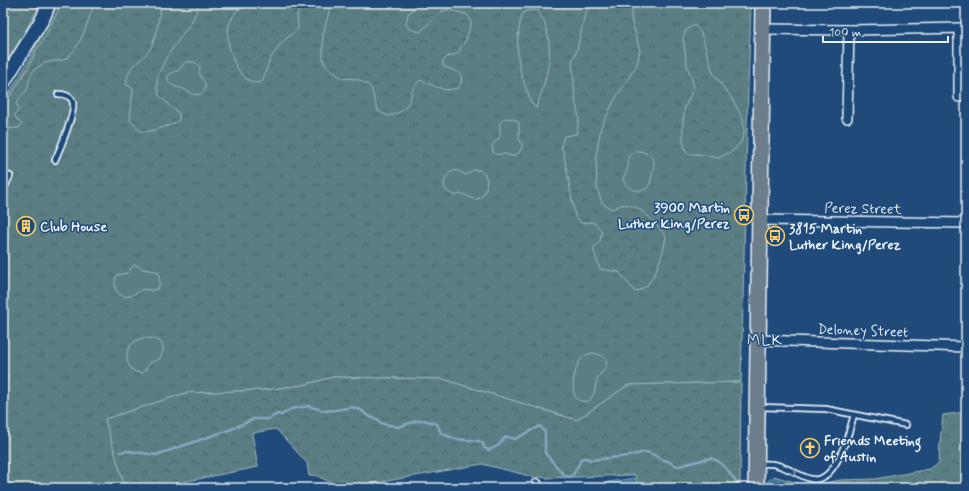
<svg xmlns="http://www.w3.org/2000/svg" width="969" height="491" font-family="Mynerve,sans-serif">
<style>
.grass{fill:url(#grass-tufts);stroke:#a1b8be}
.forest{fill:url(#forest-crowns);stroke:#a1b8be}
.pitch{fill:#5a7e83;stroke:#a1b8be}
.water{fill:url(#water-waves);stroke:#83a9c0}
.lines{fill:none;stroke-linecap:round;stroke-linejoin:round}
.stream{stroke:#83a9c0;stroke-width:2.5}
.river{stroke:#40799a;stroke-width:15}
.service-casing{stroke:#e8f1f8;stroke-width:8}
.minor-casing{stroke:#e8f1f8;stroke-width:12}
.secondary-casing{stroke:#e8f1f8;stroke-width:16}
.primary-casing{stroke:#e8f1f8;stroke-width:18}
.service{stroke:#1f4a7a;stroke-width:4.5}
.minor{stroke:#1f4a7a;stroke-width:9}
.secondary{stroke:#1f4a7a;stroke-width:13}
.primary{stroke:#6c7d8c;stroke-width:15}
.oneway{stroke:#6f8dac}
.labels{text-anchor:middle;stroke-width:3;stroke-linejoin:round;paint-order:stroke}
.poi-label{font-size:14px;font-weight:bold;fill:#e8f1f8;stroke:#1f4a7a;text-anchor:start}
.street-label{font-size:14px;fill:#e8f1f8;stroke:#1f4a7a}
.neighbourhood-label{font-size:15px;letter-spacing:1px;fill:#e8f1f8;stroke:#1f4a7a}
</style>
<defs>
<pattern id="grass-tufts" width="24" height="20" patternUnits="userSpaceOnUse"><rect width="24" height="20" fill="#5a7e83"/><path d="M3 7l-1-3M5 7V3M7 7l1-3M15 17l-1-3M17 17v-4M19 17l1-3" fill="none" stroke="#516669"/></pattern>
<pattern id="forest-crowns" width="20" height="18" patternUnits="userSpaceOnUse"><rect width="20" height="18" fill="#5a7e83"/><path d="M2 6a3 3 0 1 1 6 0M12 15a3 3 0 1 1 6 0" fill="none" stroke="#516669"/></pattern>
<pattern id="water-waves" width="16" height="10" patternUnits="userSpaceOnUse"><rect width="16" height="10" fill="#40799a"/><path d="M0 5q4-4 8 0t8 0" fill="none" stroke="#436072"/></pattern>
</defs>
<rect width="100%" height="100%" fill="#1f4a7a"/>
<filter id="ink" filterUnits="userSpaceOnUse"><feTurbulence type="fractalNoise" baseFrequency=".025" numOctaves="2"/><feDisplacementMap in="SourceGraphic" scale="8" xChannelSelector="R" yChannelSelector="G"/><feConvolveMatrix kernelMatrix="1 2 1 2 8 2 1 2 1" color-interpolation-filters="sRGB"/></filter>
<g filter="url(#ink)">
<polygon class="grass" points="57,3 751,3 748,88 741,382 628,385 577,420 442,379 333,377 303,385 265,390 186,393 106,419 125,488 3,488 3,103 29,60"/>
<g class="forest">
<polygon points="3,3 41,3 22,37 3,67"/>
<path d="M62 3H94C89 19 82 44 69 56 63 62 57 60 49 62 40 64 31 70 29 80 28 84 29 88 26 91 23 96 19 97 16 103L19 109 15 115 17 120 22 124 19 128 3 129V108L29 66 37 49 45 37Z"/>
<path d="M161 3H200L192 21 166 58 157 78V86L159 95 172 108 179 113V120C174 124 170 125 164 127 147 132 141 136 130 120L133 89 130 86 126 85C127 78 129 70 134 65 140 60 146 56 150 49 157 37 159 17 161 3Z"/>
<path d="M256 3H308L297 13 298 29 281 43 270 59 262 82C260 82 258 83 256 83 236 80 224 42 229 25 230 22 232 19 233 16 240 4 247 10 256 3Z"/>
<path d="M331 3H420L408 14 406 24 409 29 420 32 442 11 448 10 466 14 470 18 471 24 466 40 457 54 447 57 443 61V66L460 73C463 79 462 83 458 88L447 90 436 87 421 80C409 88 414 94 407 105 403 112 396 114 388 116L378 111 371 88 367 84 357 79 341 78 325 65 323 59V35Z"/>
<path d="M588 3H633L631 18 640 51 637 64 614 101 601 127 596 156 597 188 602 203 612 209C615 208 618 206 621 205 638 201 656 224 666 236L663 252 655 273 647 286 635 292 619 272 600 269 593 249 600 241 602 231 593 222 581 223 575 216 564 155 561 146 564 136 576 134 579 119 575 98 574 82 572 61 577 50 584 18 588 8Z"/>
<path d="M534 10 538 11C558 42 548 76 536 108L534 107 531 102C527 90 521 77 519 64 516 47 518 31 522 14L526 11Z"/>
<polygon points="694,25 701,33 713,73 719,81 730,96 743,118 744,133 741,142 734,150 719,158 698,154 687,154 683,141 683,121 685,107 694,86 687,65 683,38 686,30"/>
<polygon points="333,377 442,379 577,420 628,385 741,382 740,488 638,488 635,475 547,478 540,477 534,478 522,474 482,464 376,483 358,488 331,488 330,482 315,475 309,476 307,463 276,429 252,433 258,467 153,488 125,488 105,419 186,393 265,390 303,385"/>
<polygon points="966,412 966,488 775,488 774,476 801,484 818,484 840,480 875,479 930,469 939,462 940,442 943,415"/>
</g>
<g class="pitch">
<path d="M186 62H194L200 66C200 69 199 72 200 75 202 80 207 83 205 89 203 96 194 96 189 92 187 91 186 90 184 89 179 87 166 87 168 77 170 71 177 73 180 69 183 66 183 64 186 62Z"/>
<path d="M508 118 516 120 519 123V139L522 144V147L519 153 514 156C510 156 507 154 503 154 495 155 493 156 492 146 494 142 497 141 499 138 503 129 494 121 508 118Z"/>
<path d="M635 151C644 150 655 156 654 166 654 169 652 172 652 175 651 178 651 181 650 184 647 190 641 192 634 190 629 188 625 185 623 180 624 175 627 172 628 167 629 159 625 156 635 151Z"/>
<path d="M473 170H480C482 172 485 174 486 177 488 184 486 198 477 199 472 200 467 195 462 194 459 194 456 196 453 195 450 193 447 192 445 189 442 182 447 172 454 171 458 170 462 173 466 175Z"/>
<path d="M134 265C138 265 139 267 143 269 149 271 154 269 159 273 159 278 161 285 157 289 152 292 146 288 141 290 137 292 134 295 130 296 116 299 112 285 117 275L127 273Z"/>
<path d="M142 338C150 338 164 338 163 350 163 353 161 357 159 359 157 361 153 361 150 363 147 365 146 370 143 373 128 374 122 356 131 345 134 341 138 340 142 338Z"/>
<path d="M592 353C599 354 609 357 606 367 605 370 600 373 598 377 594 386 597 393 589 401 585 401 581 402 577 399 569 391 575 367 581 359 584 356 588 354 592 353Z"/>
</g>
<polygon class="water" points="636,478 638,488 606,488 608,482"/>
<g class="lines">
<path class="stream" d="M120 452 128 451 156 455 229 430 254 419H269L277 414 282 415 291 409 308 406 326 411 342 409 351 407 361 410 368 416 379 420 380 423 398 427 416 421 424 420 437 424 441 433 455 439 479 441 483 443 484 448 489 450 499 445 505 437H508L511 438 515 439 540 426 545 432V453L564 475 570 477 573 475 582 458H586L591 460 628 456 646 452 650 453 663 460 668 461 674 465 679 466 710 458C723 461 730 474 737 483"/>
<polyline class="river" points="773,485 780,486 782,488"/>
<g class="service-casing">
<g id="service">
<path d="M55 160C60 149 75 113 73 103 72 96 64 94 58 94"/>
<polyline points="3,173 10,176 3,191"/>
<polyline points="759,407 826,409 906,425"/>
<path d="M758 464C764 464 771 463 777 465 789 468 799 476 811 479 836 485 849 432 854 415"/>
</g>
</g>
<g class="minor-casing">
<g id="minor">
<polyline points="959,28 959,97"/>
<polyline points="763,29 849,30 966,28"/>
<polyline points="847,118 849,30"/>
<polyline points="760,220 966,223"/>
<polyline points="758,340 966,347"/>
<polyline points="537,484 538,488"/>
</g>
</g>
<g class="secondary-casing">
<polyline id="secondary" points="3,83 43,18 49,3"/>
</g>
<g class="primary-casing">
<polyline id="primary" points="756,488 763,3"/>
</g>
<use href="#service" class="service"/>
<use href="#minor" class="minor"/>
<use href="#secondary" class="secondary"/>
<use href="#primary" class="primary"/>
</g>
<defs><path id="oneway-chevron" d="M-2-3.5L2.5 0L-2 3.5" fill="none" stroke-width="1.6" stroke-linecap="round" stroke-linejoin="round"/></defs>
<use class="oneway" href="#oneway-chevron" transform="translate(794 472) rotate(23)"/>
</g>
<defs>
<g id="bus-ring" transform="scale(1)"><circle r="9.5" fill="#1f4a7a" stroke="#ffd166" stroke-width="1.5"/><path d="M-5-6H5V4H4V6H2V4H-2V6H-4V4H-5ZM-3.5-4V0h7V-4ZM-3.5 1.2v1.5H-2V1.2ZM2 1.2v1.5H3.5V1.2Z" fill="#ffd166"/></g>
<g id="building-ring" transform="scale(1)"><circle r="9.5" fill="#1f4a7a" stroke="#ffd166" stroke-width="1.5"/><path d="M-4-6H4V6H1V3H-1V6H-4ZM-2.5-4.3h1.7v1.8h-1.7ZM.8-4.3h1.7v1.8H.8ZM-2.5-1h1.7V.8h-1.7ZM.8-1h1.7V.8H.8Z" fill="#ffd166"/></g>
<g id="church-ring" transform="scale(1)"><circle r="9.5" fill="#1f4a7a" stroke="#ffd166" stroke-width="1.5"/><path d="M-1.2-6h2.4v3.5h3.3v2.4h-3.3V6h-2.4V-.1h-3.3v-2.4h3.3Z" fill="#ffd166"/></g>
</defs>
<g fill-rule="evenodd">
<use href="#bus-ring" x="744" y="215"/>
<use href="#building-ring" x="26" y="226"/>
<use href="#bus-ring" x="775" y="236"/>
<use href="#church-ring" x="810" y="448"/>
</g>
<g class="labels">
<g class="poi-label">
<text x="730" y="212" text-anchor="end">3900 Martin<tspan x="730" dy="16">Luther King/Perez</tspan></text>
<text x="40" y="231">Club House</text>
<text x="789" y="233">3815 Martin<tspan x="789" dy="16">Luther King/Perez</tspan></text>
<text x="824" y="445">Friends Meeting<tspan x="824" dy="16">of Austin</tspan></text>
</g>
<g class="street-label">
<text transform="translate(863 208) rotate(1)" y="5">Perez Street</text>
<text transform="translate(863 330) rotate(2)" y="5">Deloney Street</text>
</g>
<g class="neighbourhood-label">
<text x="765" y="345">MLK</text>
</g>
</g>
<rect width="969" height="491" fill="none" stroke="#1f4a7a" stroke-width="16"/>
<rect x="8" y="8" width="953" height="475" fill="none" stroke="#e8f1f8" stroke-width="1.5" filter="url(#ink)"/>
<path d="M823 36v6h125v-6" fill="none" stroke="#e8f1f8" stroke-width="2"/>
<text x="829" y="36" font-size="12" fill="#e8f1f8" stroke="#1f4a7a" stroke-width="3" paint-order="stroke">100 m</text>
</svg>
